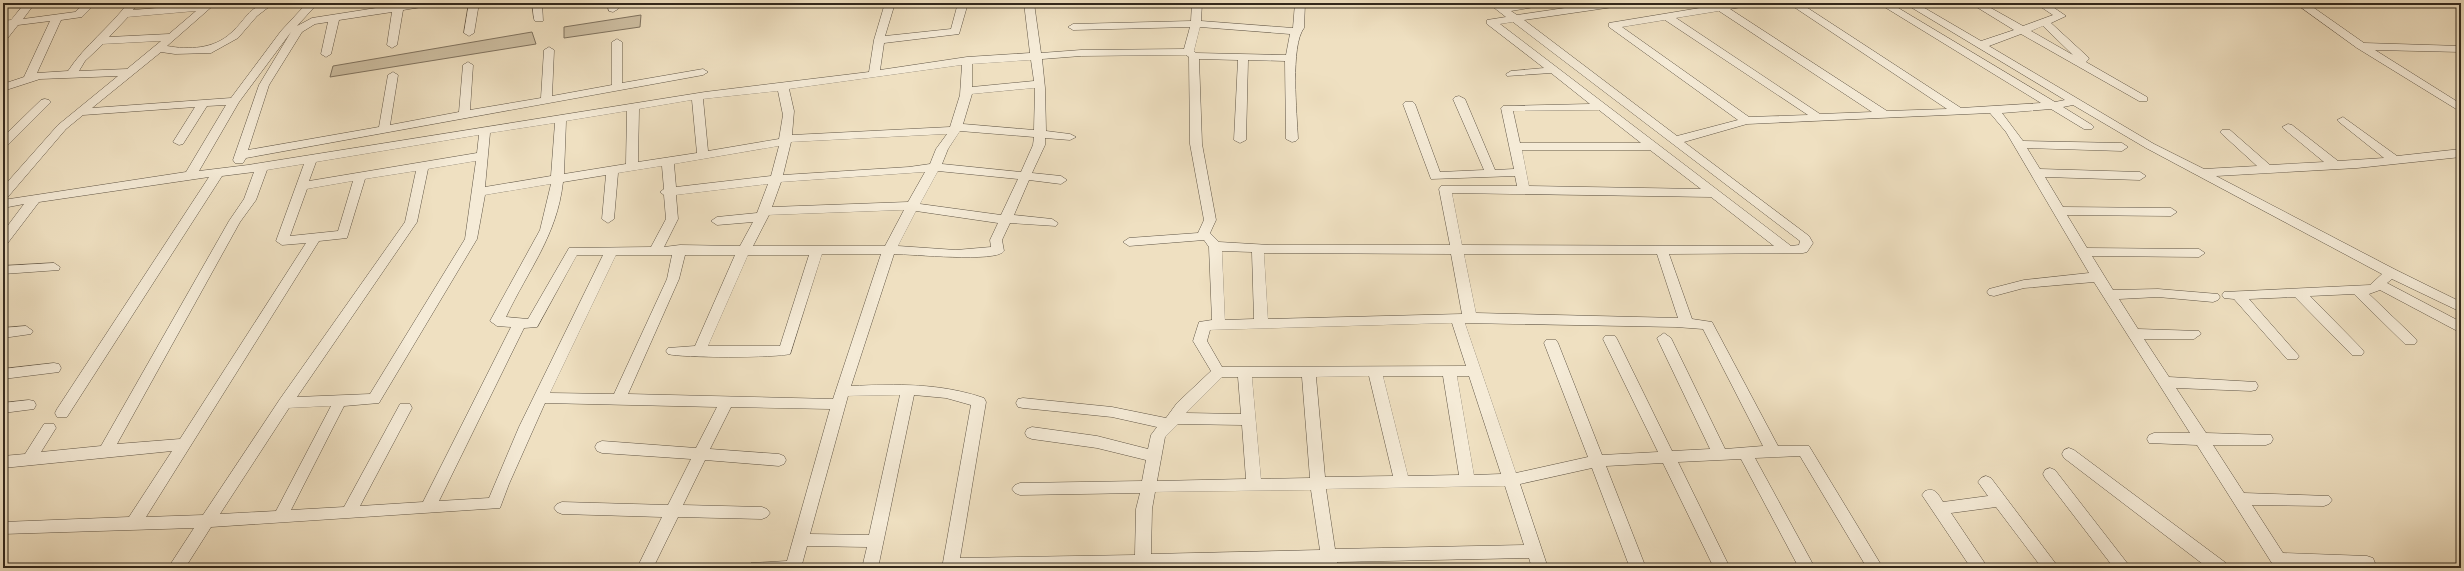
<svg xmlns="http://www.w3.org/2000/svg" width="2464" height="571" font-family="Cardo,serif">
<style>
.green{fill:#cfc1a5;stroke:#807461}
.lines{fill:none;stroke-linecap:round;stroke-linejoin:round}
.minor-casing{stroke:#615646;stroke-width:1}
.minor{fill:#f5ebd7;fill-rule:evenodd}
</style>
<rect width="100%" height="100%" fill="#efe0c1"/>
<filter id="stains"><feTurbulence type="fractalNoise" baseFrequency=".005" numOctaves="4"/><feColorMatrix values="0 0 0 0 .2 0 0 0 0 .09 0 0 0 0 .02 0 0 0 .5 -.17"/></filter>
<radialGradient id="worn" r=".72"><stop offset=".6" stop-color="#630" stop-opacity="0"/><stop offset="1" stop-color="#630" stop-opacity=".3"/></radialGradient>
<g class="green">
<polygon points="641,15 640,27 564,38 564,27"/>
<polygon points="532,32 536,44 330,77 333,66"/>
</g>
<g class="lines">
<g class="minor-casing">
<g id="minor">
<path d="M25 3H35L23 19 75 12 85 3H96L82 17 61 20 37 73 68 71C85 45 109 28 128 3H138L133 10 216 3 167 46C189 50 214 49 231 33 247 19 250 3 274 3L257 16 238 38 211 53 175 54 161 52 92 108 231 98 281 31 307 3H318L297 26 312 18 408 3H433L428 6 403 10 397 45 392 48 387 45 392 12 339 20 331 54 326 57 321 54 328 22 315 24 302 32 269 85 248 150 379 127 388 75 393 72 398 75 390 125 459 112 463 65 468 62 473 65 470 110 541 98 544 50 549 47 554 50 552 96 612 85V42L617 39 622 42V83L703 69 708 72 703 75 246 158 243 163H235L233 160 259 85 291 32 239 102 199 171 248 165 705 92 869 72 874 40 885 3H895L885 36 951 29 958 3H968L959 34 884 43 880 70 967 57 1030 53 1024 3H1034L1041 53 1081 50 1184 49 1190 27 1073 30 1068 27 1073 24 1191 21 1192 3H1202L1201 21 1293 28 1295 3H1305L1304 28C1290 46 1297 114 1298 139L1296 141 1292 142 1286 139 1285 61 1248 60 1246 140 1240 143 1234 140 1238 60 1199 59 1202 144 1216 220 1210 233 1219 242 1270 245H1450L1439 189 1441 186H1517L1515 176 1431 179 1403 104 1405 102H1413L1415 104 1440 172 1484 170 1453 99 1455 97 1459 96 1465 99 1495 170 1514 169 1501 108 1503 106 1590 104 1551 73 1507 76 1506 74 1511 71 1544 68 1487 24V20L1506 17 1488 3H1500L1504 6 1524 3H1545L1540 6 1511 11 1517 15 1599 3H1625L1620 6 1524 20 1677 136 1738 120 1609 27V23L1730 3H1754L1753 5 1730 9 1887 111 1947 109 1788 3H1800L1961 108 2041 103 1878 3H1890L2055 102 2065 100 1904 3H1916L1981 41 2014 30 1970 3H1982L2023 26 2053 15 2035 3H2047L2066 16 2051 23 2088 57 2089 59 2086 62 2147 97V101H2139L2021 34 1989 46 2154 144 2204 169 2257 166 2222 134 2220 132 2222 130H2230L2270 165 2324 162 2284 129 2282 127 2288 124 2292 125 2338 161 2384 158 2339 122 2337 120 2343 117 2397 156 2461 149V157L2357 168 2216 176 2396 270 2461 302V312L2392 279 2387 283 2461 322V333L2380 290 2369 294 2415 338 2417 341 2415 344H2405L2354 294 2310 296 2362 349 2364 352 2362 355H2352L2295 297 2249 299 2299 356 2297 359H2287L2234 299 2224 298 2222 295 2224 292 2370 285 2382 274 2146 148 2073 105 2063 107 2092 125 2094 127 2092 129H2084L2051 109 2002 113 2023 141 2122 143 2128 147 2122 151 2027 148 2040 169 2140 172 2146 176 2140 180 2045 177 2063 207 2171 208 2177 212 2171 216 2067 215 2087 248 2199 249 2205 253 2199 257 2092 256 2113 290 2158 289 2218 294 2220 297 2218 300 2213 302 2158 297 2119 299 2138 329 2199 331 2201 334 2194 339H2144L2169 377 2256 382 2258 386 2256 390 2251 391 2176 388 2206 433 2271 435 2273 439 2271 443 2266 445H2213L2244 493 2329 496 2332 500 2329 504 2324 506 2252 505 2283 553 2367 556 2373 558 2375 563 2372 568 2291 566 2292 568H2275L2197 445 2149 443 2147 439 2149 435 2154 433H2190L2094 282 2024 288 1994 296 1989 295 1987 292 1989 289 2024 280 2089 273 2006 132 1990 113 1747 124 1684 142 1809 236 1813 243 1807 252 1803 253 1669 254 1692 319 1712 322 1778 446H1809L1883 568H1867L1800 456 1755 458 1815 568H1799L1741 459 1678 462 1730 568H1714L1663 463 1606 466 1646 568H1630L1592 468 1520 484 1548 568H1532L1529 558 1337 562 1338 568H1322L1321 563 1151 568H942L971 405 946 398 914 395 878 568H862L867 547 807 546 801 568H749L751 563 787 561 830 409 731 407 710 449 779 454 784 456 786 460 784 464 779 466 705 460 683 505 762 507 767 509 770 513 767 517 762 519 678 517 653 568H637L662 517 562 514 557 512 554 508 557 504 562 502 668 505 691 459 602 453 597 451 595 447 597 443 602 441 696 448 717 407 545 403 509 484 500 508 211 527 185 568H168L194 528 3 534V522L129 517 172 451 3 468V456L25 454 44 424H54L56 428 41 452 101 446 229 221 244 199 254 172 222 176 67 417H57L55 413 57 409 209 177 39 202 7 244 3 245V232L24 204 3 208V200L186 172 226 105 207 106 183 144 179 145 173 142 195 107 83 115 66 129 7 198 3 199V187L58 125 118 76 40 79 3 91V84L24 77 50 21 18 25 7 39 3 40V30L6 27H3V21L11 20ZM196 11 169 34 109 37 128 17ZM1719 11 1872 112 1820 114 1676 18ZM1665 20 1808 115 1749 117 1622 27ZM1513 22 1800 241 1799 245 1791 246 1500 24ZM2043 26 2073 55 2031 31ZM1200 27 1290 34 1286 55 1196 53 1194 51ZM161 41 127 69 79 71 85 61 103 44ZM1186 55 1189 57 1190 144 1204 220 1198 233 1129 238 1123 242 1129 246 1204 240 1209 247 1212 320 1199 322 1193 341 1211 371 1177 403 1166 418 1112 407 1023 398 1018 399 1016 403 1018 407 1023 408 1112 417 1157 427 1151 435 1148 449 1097 436 1032 427 1027 429 1025 433 1027 437 1032 439 1097 448 1146 460 1142 481 1020 483 1015 485 1012 489 1015 493 1020 495 1140 493 1136 509 1135 555 960 558 986 402 984 398C940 383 897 384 851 386L894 254C911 254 997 263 1004 251L1002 240 1010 223 1056 226 1058 223 1052 219 1014 215 1029 180 1061 184 1067 180 1061 176 1032 173 1045 145V138L1070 140 1076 137 1070 134 1046 131 1045 88 1042 59 1081 56ZM1031 60 1034 81 972 87V64ZM962 65 960 95 950 127 792 135 794 111 789 89ZM1035 88 1034 130 963 124 972 94ZM778 91 783 115 779 139 708 151 703 99ZM692 100 697 153 638 162 639 109ZM1599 110 1641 143H1520L1513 111ZM627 111 626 164 564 174 566 121ZM555 123 551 176 485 187 490 133ZM960 131 1034 137 1033 145 1021 172 942 164 948 149ZM947 134 936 149 930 164 909 167 783 175 791 142ZM479 135 477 153 309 181 316 162ZM779 146 771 176 676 187 674 164ZM1522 150H1650L1701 189 1529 186ZM476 161 465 239 370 394 297 397 417 222 428 169ZM304 164 276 241 282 245 306 243 180 439 117 444 240 222 256 200 267 170ZM662 166 664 189 660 192 664 195 666 219 651 247 569 248 528 319 506 317C528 270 557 236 563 182L606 175 602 219 608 223 614 219 618 173ZM416 171 405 222 280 399 203 515 146 517 319 241 347 238 365 179ZM938 171 1018 179 1001 215 920 204ZM925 172 908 202 772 207 781 182ZM353 181 338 231 290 236 307 189ZM551 184 540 230 490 321 497 326 511 327 423 502 360 506 412 408 410 404H400L344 507 291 510 344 406 379 403 477 239 485 195ZM768 184 757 213 717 217 711 221 717 225 753 222 740 246 680 245 664 247 678 219 676 195ZM1452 193 1711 197 1774 246 1462 245ZM904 210 885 246H753L769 215ZM916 211 998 223 990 240 991 247 956 250 898 246ZM1222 251 1252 252 1254 319 1225 320ZM1264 253 1451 254 1462 314 1268 319ZM822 254H881L833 399 628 394 679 279 685 255H735L695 346 668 348 666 351 668 354C680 358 777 358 790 354ZM1464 254H1657L1678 318 1476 313ZM577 255H603L519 427 489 498 439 501 524 328 537 327ZM616 255H672L667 279 614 394 550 393ZM748 255H809L780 346H708ZM1452 323 1466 366 1222 367 1207 341 1210 330ZM1465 323 1676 327 1703 329 1763 446 1725 449 1671 338 1664 333 1657 338 1710 449 1672 451 1617 339 1615 336H1605L1603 339 1658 452 1602 455 1558 343 1556 340H1546L1544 343 1588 457 1516 473ZM1369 376 1393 476 1325 477 1316 377ZM1383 376H1443L1459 475 1408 476ZM1457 376H1469L1501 474 1474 475ZM1222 377H1238L1241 414 1186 413ZM1252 377H1302L1310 478 1261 479ZM900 395 869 535 810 534 848 396ZM331 406 276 511 220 514 289 408ZM1178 424 1242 425 1246 479 1157 481 1165 437ZM1505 486 1524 545 1335 549 1326 489ZM1311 490 1320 550 1151 554 1152 509 1155 492Z"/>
<polygon points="469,3 479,3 474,33 469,36 464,33"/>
<polygon points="532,3 542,3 543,21 535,21 534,19"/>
<polygon points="607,3 617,3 618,9 613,12 609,11"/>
<polygon points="2295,3 2307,3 2364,43 2461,46 2461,52 2375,50 2461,104 2461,112 2357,48"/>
<polygon points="45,99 49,100 51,102 7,146 3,147 3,137 41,100"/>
<polygon points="54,263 60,267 59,270 3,274 3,266"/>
<polygon points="26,326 33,331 31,334 3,338 3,328"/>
<polygon points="54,363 59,364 61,368 59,372 3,379 3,369"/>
<polygon points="29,400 34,401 36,405 34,409 3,413 3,403"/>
<polygon points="2069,448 2074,450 2226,563 2228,568 2208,568 2064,458 2062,454 2064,450"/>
<polygon points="2050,468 2055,470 2131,568 2114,568 2045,478 2043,474 2045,470"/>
<path d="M1986 476 1991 478 2059 568H2042L1996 507 1951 513 1988 568H1971L1922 495 1925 491C1935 487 1938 494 1943 502L1988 496 1978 482 1981 478Z"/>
</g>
</g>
<use href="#minor" class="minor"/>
</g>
<rect width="2464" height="571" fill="none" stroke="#efe0c1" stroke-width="16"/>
<rect x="4" y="4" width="2456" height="563" fill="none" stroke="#32281d" stroke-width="2"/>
<rect x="8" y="8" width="2448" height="555" fill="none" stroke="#32281d"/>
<rect width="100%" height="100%" filter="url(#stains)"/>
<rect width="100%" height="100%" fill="url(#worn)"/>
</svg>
